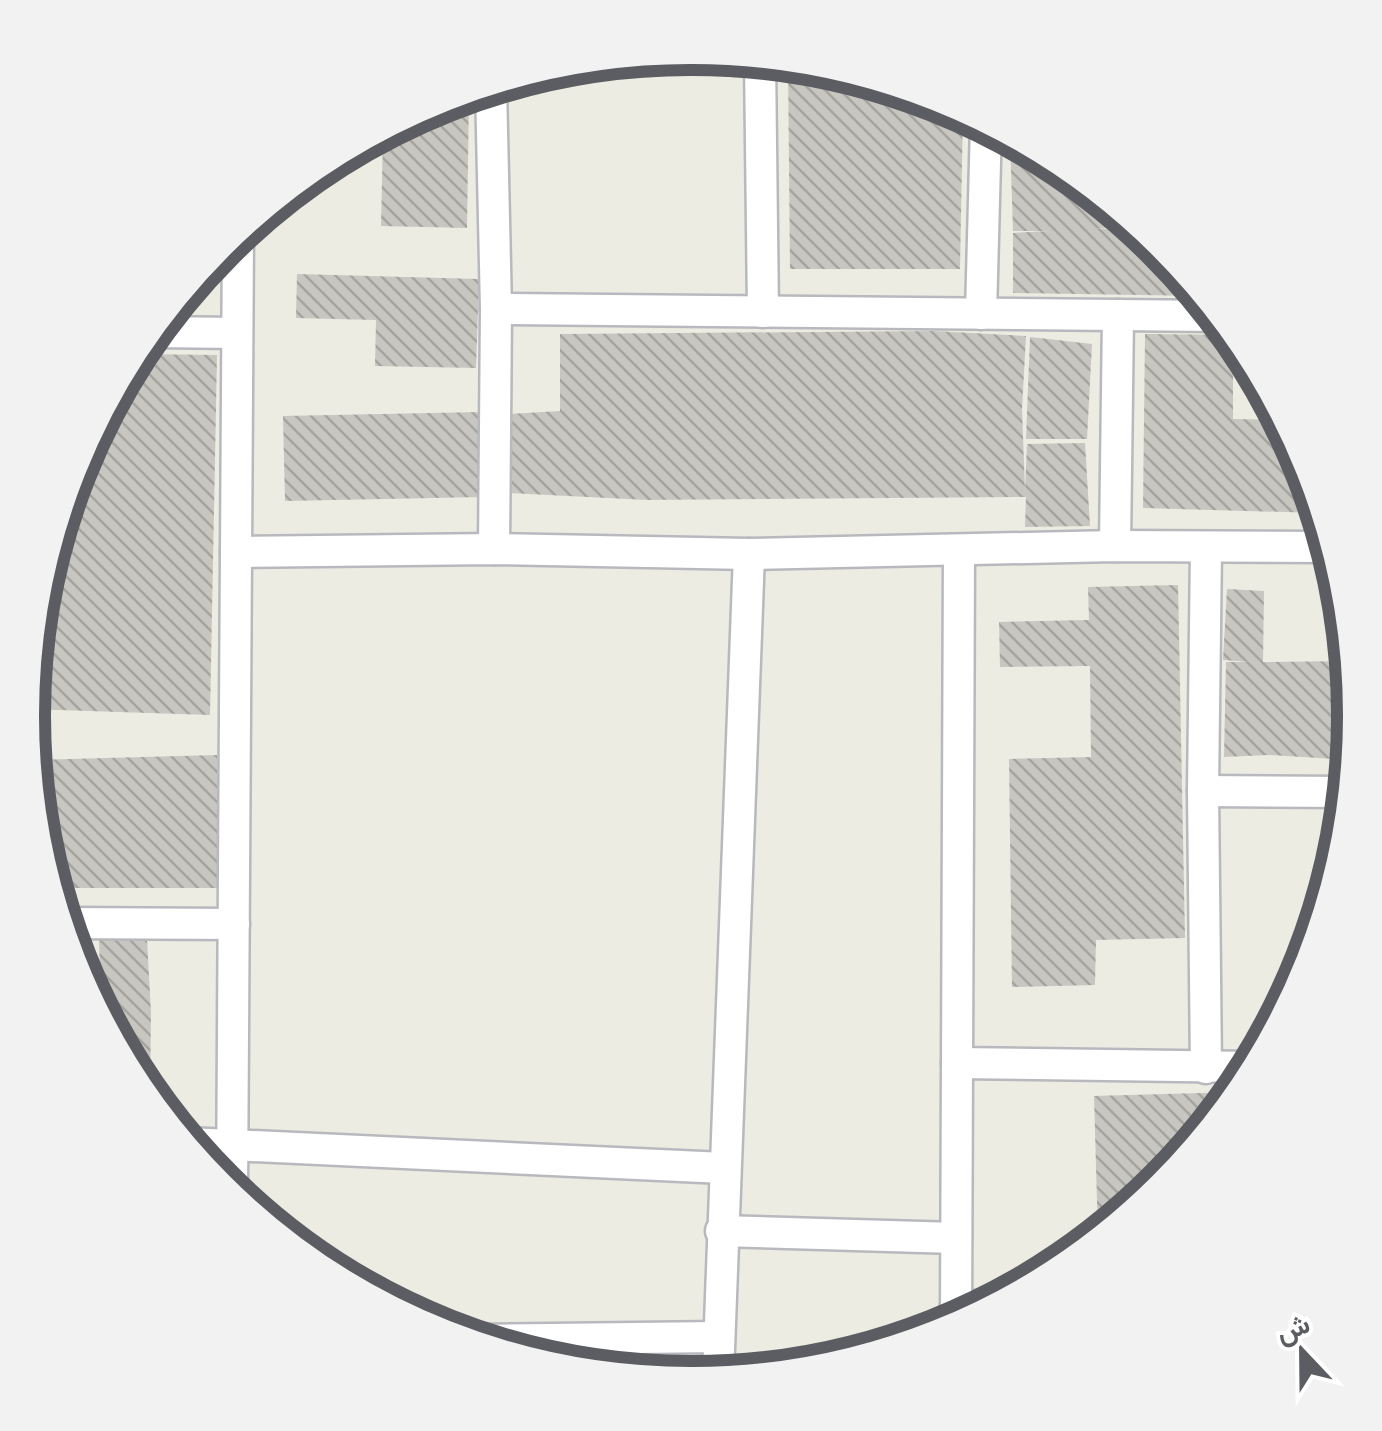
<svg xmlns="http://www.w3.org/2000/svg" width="1382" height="1431" font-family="'Noto Sans',Vazirmatn,sans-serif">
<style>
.building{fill:url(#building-back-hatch)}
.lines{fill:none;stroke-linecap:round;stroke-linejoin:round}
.minor-casing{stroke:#b8b9be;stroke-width:35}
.minor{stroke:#fff;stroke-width:30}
.rim{fill:none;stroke:#5b5d62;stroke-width:12}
</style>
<defs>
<pattern id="building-back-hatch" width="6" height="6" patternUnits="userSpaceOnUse" patternTransform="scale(2.5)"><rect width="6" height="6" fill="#c8c6c0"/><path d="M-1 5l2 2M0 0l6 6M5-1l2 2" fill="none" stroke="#a5a49f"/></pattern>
</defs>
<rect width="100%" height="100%" fill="#ecece2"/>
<g class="building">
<polygon points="788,62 821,65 945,103 963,112 960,269 790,269"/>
<polygon points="469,93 467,228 381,226 383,135 377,135 438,102"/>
<polygon points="1010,137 1060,164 1136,226 1095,229 1139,229 1161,247 1201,296 1013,293 1013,233 1049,231 1013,231"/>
<polygon points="297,274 479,279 476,368 375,366 376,320 296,318"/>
<polygon points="934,331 1026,336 1022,409 1025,491 1027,444 1085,443 1090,526 1025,527 1026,497 647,500 509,493 509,414 560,411 560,334"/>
<polygon points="1145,334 1233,335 1233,419 1282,420 1304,462 1320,513 1143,508"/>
<polygon points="1030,337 1092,344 1087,439 1026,439"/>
<polygon points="136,354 217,355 210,715 28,709 40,585 78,461"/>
<polygon points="480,412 481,497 285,501 283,416"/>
<polygon points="1178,585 1185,938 1096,940 1095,985 1012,987 1009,759 1091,757 1090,666 1000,667 999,622 1089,620 1088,587"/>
<polygon points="1227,589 1264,591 1263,662 1349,661 1354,715 1350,760 1269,755 1224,757 1226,662 1249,662 1223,660"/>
<polygon points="217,755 221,888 53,888 40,844 32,760"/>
<polygon points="147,939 151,1013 150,1097 139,1084 101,1012 99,940"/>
<polygon points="1236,1092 1160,1185 1098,1236 1094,1096"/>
</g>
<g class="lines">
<g class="minor-casing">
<g id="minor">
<polyline points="760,59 763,312"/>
<polyline points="491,86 496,309 494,549"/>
<polyline points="496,309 1217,316"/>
<polyline points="981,314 986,124"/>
<polyline points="152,332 237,333"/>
<polyline points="1115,546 1118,315"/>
<polyline points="236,552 494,549 749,554 1115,546 1330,547"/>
<polyline points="1203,791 1347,792"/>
<polyline points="64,923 234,924"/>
<polyline points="957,1063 1252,1067"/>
<polyline points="1206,1068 1203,791 1206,547"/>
<polyline points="188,1143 724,1168"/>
<polyline points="232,1193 238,233"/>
<polyline points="721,1231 956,1238"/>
<polyline points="956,1306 987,1306"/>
<polyline points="956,1322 959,551"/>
<polyline points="476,1340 719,1337"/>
<polyline points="718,1376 749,554"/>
</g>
</g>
<use href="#minor" class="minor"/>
</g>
<path d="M0 0H1382V1431H0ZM690 70H692A645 645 0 0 1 1337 715V716A645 645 0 0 1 692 1361H690A645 645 0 0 1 45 716V715A645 645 0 0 1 690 70Z" fill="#f2f2f2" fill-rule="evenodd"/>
<path class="rim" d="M690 70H692A645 645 0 0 1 1337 715V716A645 645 0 0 1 692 1361H690A645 645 0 0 1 45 716V715A645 645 0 0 1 690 70Z"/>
<g transform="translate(1302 1351) rotate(338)" stroke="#ffffff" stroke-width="8" paint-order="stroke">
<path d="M0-8L18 38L0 25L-18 38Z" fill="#5b5d62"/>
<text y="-15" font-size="28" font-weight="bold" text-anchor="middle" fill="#5b5d62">ش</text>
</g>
</svg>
